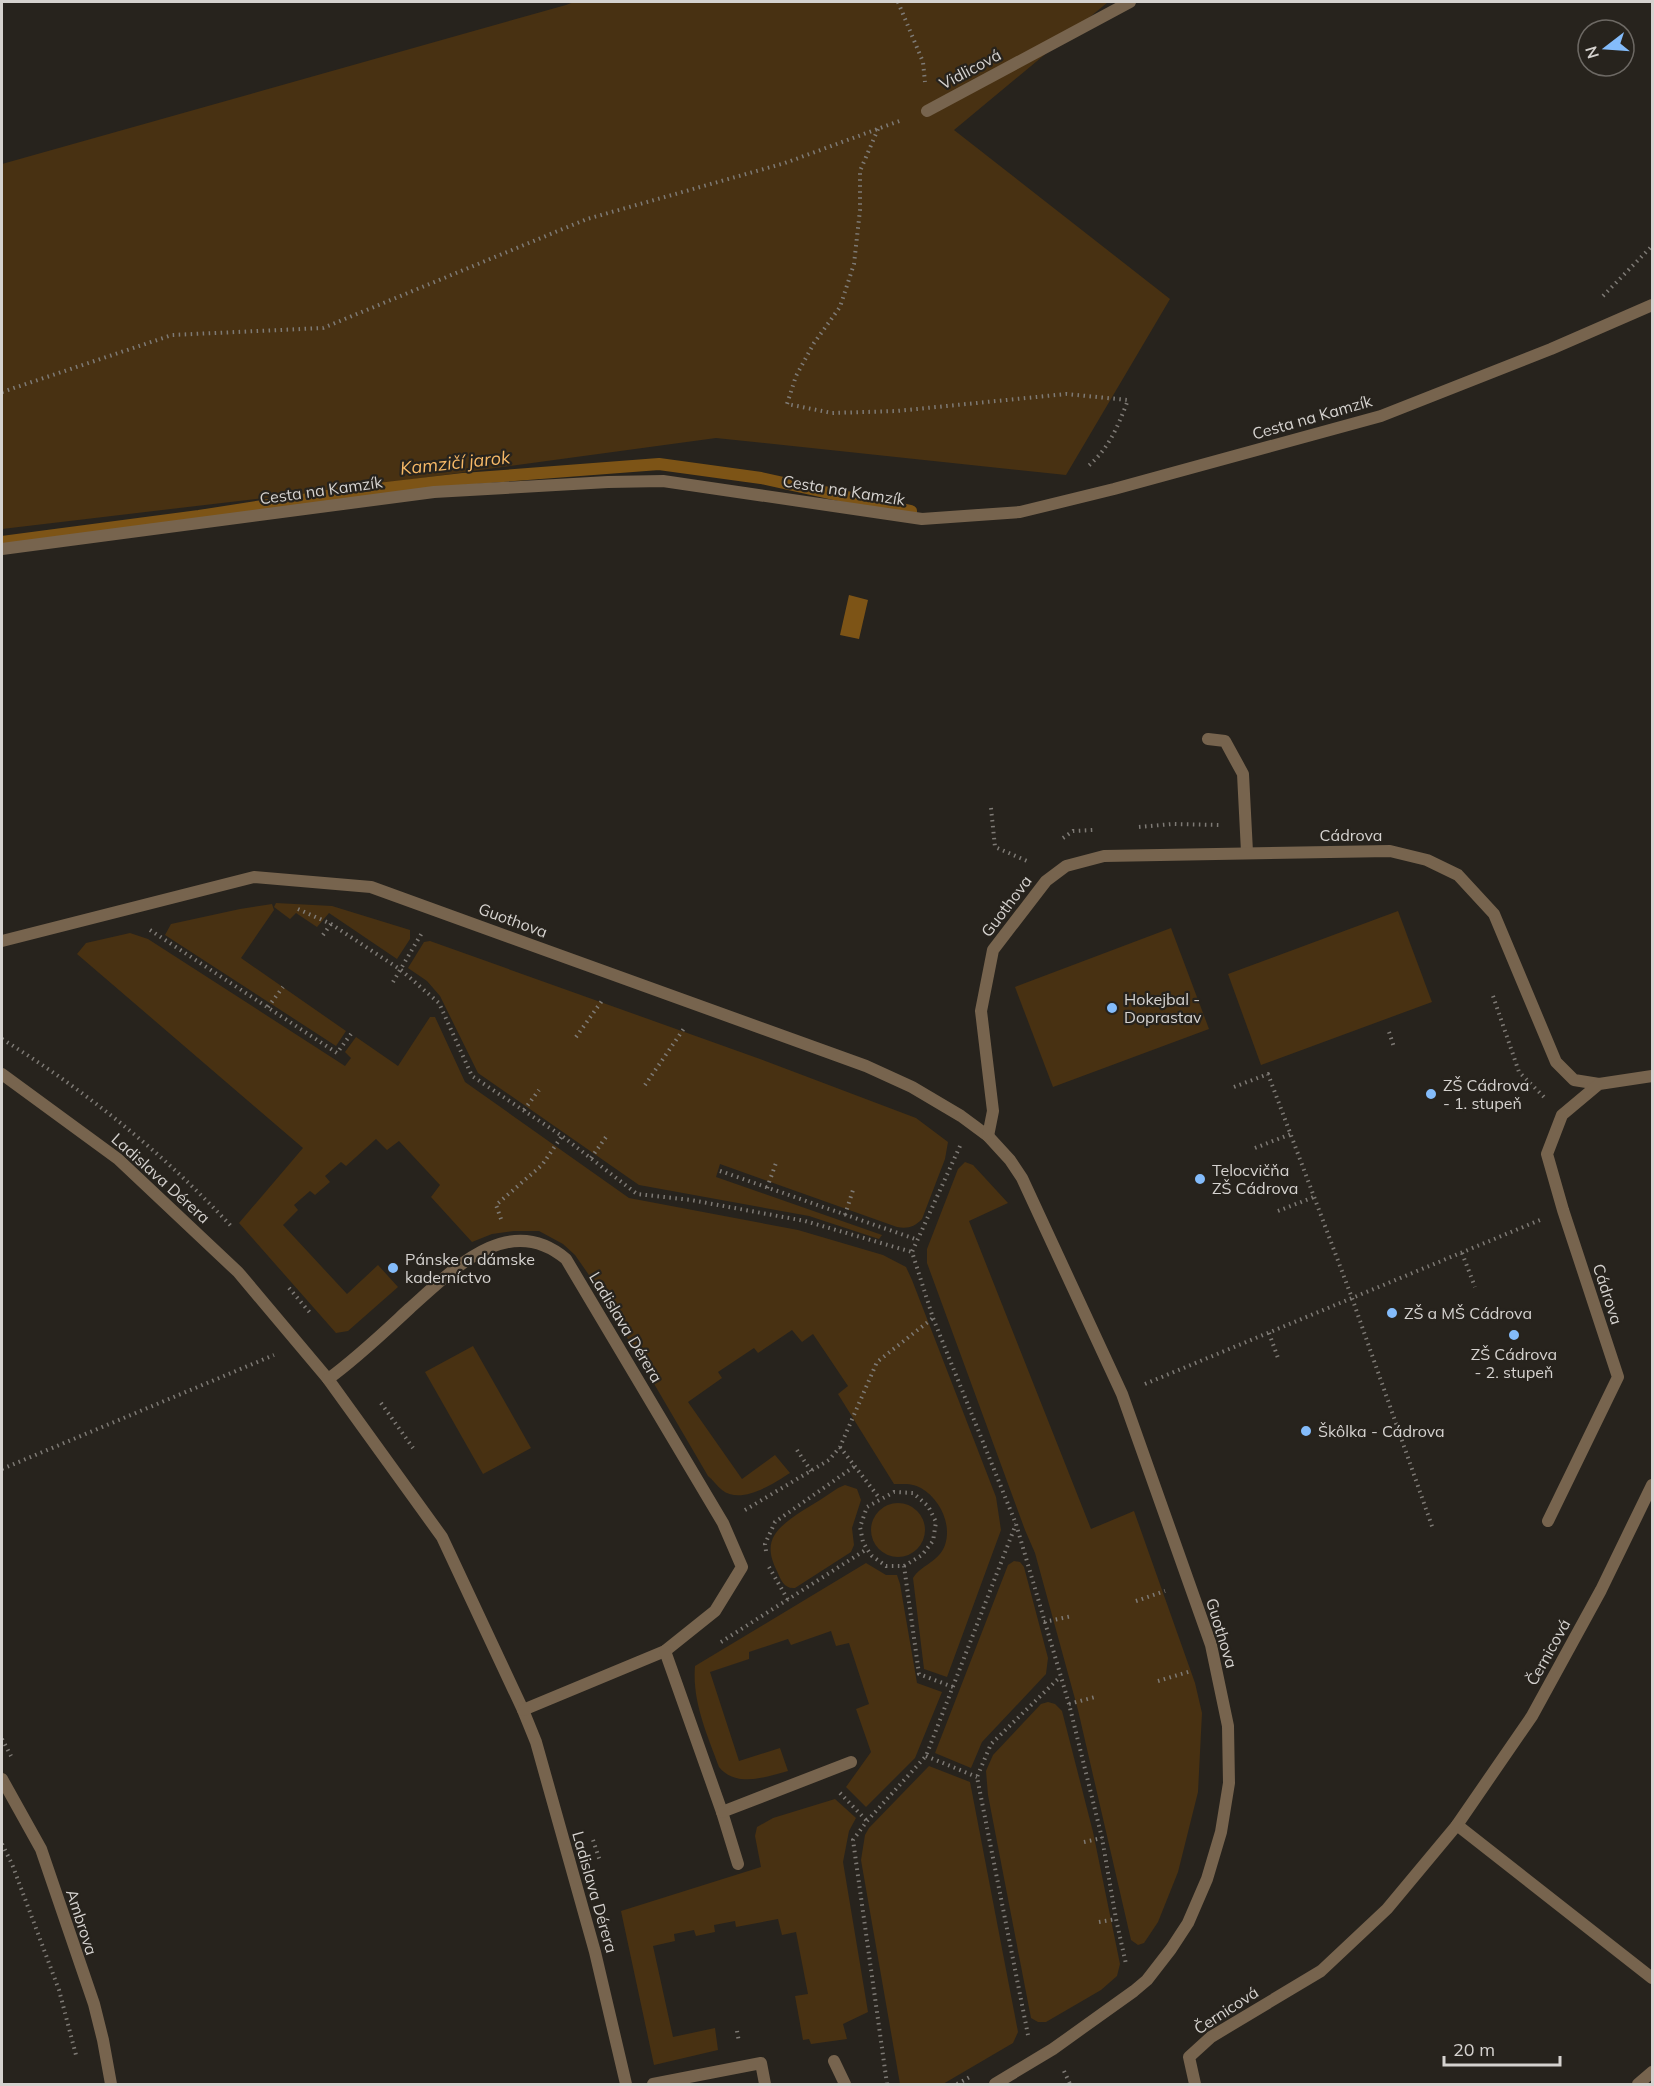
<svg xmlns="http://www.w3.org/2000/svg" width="1654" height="2086" font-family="Mulish,sans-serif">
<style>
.green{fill:#483112}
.water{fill:#7d5416}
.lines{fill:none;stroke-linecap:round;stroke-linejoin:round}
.stream{stroke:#7d5416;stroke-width:12}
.path{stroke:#7e7a75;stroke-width:4;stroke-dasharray:1.5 4.5;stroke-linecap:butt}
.service{stroke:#77644e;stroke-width:12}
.minor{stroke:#77644e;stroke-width:12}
.poi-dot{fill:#84bcfb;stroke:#27231d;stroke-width:2}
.labels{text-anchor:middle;stroke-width:4.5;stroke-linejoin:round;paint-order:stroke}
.street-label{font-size:16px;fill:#d5d2cf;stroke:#27231d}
.poi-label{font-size:16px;fill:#d5d2cf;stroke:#27231d;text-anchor:start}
.water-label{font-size:18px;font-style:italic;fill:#f7b967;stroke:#27231d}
</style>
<rect width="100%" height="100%" fill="#27231d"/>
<g class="green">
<polygon points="574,2 1108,2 954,130 1170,299 1066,475 716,438 348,488 2,529 2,164 566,5"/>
<polygon points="276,903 332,906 410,930 410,939 397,959 329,913 317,927 296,913 290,919 274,907"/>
<polygon points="272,904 274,910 241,958 346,1031 336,1046 165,935 171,924 240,909"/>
<polygon points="1398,911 1432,1002 1261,1065 1228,974"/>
<polygon points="1171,928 1209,1029 1053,1087 1015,987"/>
<path d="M130 933 148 939 345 1066 351 1058 345 1052 356 1037 398 1066 430 1017H435L465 1082 629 1198 798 1230 883 1255 906 1267 912 1280 996 1497 1001 1530 947 1677 924 1669 913 1578C921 1565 939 1562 945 1545 952 1524 940 1499 921 1488 913 1483 903 1484 894 1484L838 1394 848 1386 813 1334 802 1342 792 1330 758 1353 754 1348 718 1372 722 1378 688 1402 742 1479 775 1455 790 1473C773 1484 741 1505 722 1490 717 1486 713 1480 708 1476L598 1288 575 1255 563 1244 539 1231H514L492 1234 472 1242 431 1197 440 1185 399 1141 387 1150 376 1139 346 1166 341 1162 325 1176 330 1182 315 1195 310 1191 294 1205 298 1210 283 1225 347 1294 378 1265 398 1287 348 1331 336 1333 239 1223 303 1148 77 954 86 943Z"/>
<path d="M430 941 760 1059 916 1118 948 1142 945 1159 922 1219C914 1227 908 1229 897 1227L720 1164 716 1177 882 1235 879 1239 809 1216 639 1185 478 1073 440 996 427 981 408 968 424 942Z"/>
<polygon points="965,1162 973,1165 1008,1203 969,1221 1091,1529 1134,1511 1195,1683 1202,1713 1198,1792 1178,1872 1158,1922 1144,1943 1138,1945 1131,1940 1078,1710 1035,1553 1025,1530 927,1263 927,1249 958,1169"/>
<polygon points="473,1346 531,1448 483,1474 425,1372"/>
<path d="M845 1485 857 1489 861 1500 852 1528 854 1545 851 1552 795 1588C784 1589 781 1580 777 1571 761 1540 777 1528 802 1511 814 1504 826 1496 838 1488Z"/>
<circle cx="898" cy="1530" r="27"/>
<polygon points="1014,1561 1020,1562 1024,1567 1048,1658 1046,1674 982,1742 971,1768 935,1753 1008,1565"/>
<path d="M866 1563 886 1575H897L900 1584 917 1683 942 1692 915 1758 866 1807 846 1787 871 1752 856 1709 869 1704 849 1643 836 1646 831 1631 791 1645 788 1639 749 1652V1659L710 1672 739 1761 780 1748 788 1771C765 1777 736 1788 719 1767 707 1734 692 1701 695 1666Z"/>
<polygon points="1048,1702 1055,1704 1062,1711 1093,1832 1120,1964 1117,1976 1101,1990 1046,2022 1038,2022 1031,2018 988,1795 986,1771 993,1755 1041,1704"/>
<polygon points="929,1766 970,1782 1018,2032 1013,2043 943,2084 900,2084 861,1860 865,1835 869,1828"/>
<polygon points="835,1799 856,1818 849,1831 843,1862 868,2012 843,2024 847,2039 811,2044 809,2039 803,2040 795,1996 808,1994 796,1932 782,1935 778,1919 736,1927 735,1921 714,1925 715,1932 696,1936 694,1930 674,1934 675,1941 653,1946 673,2037 715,2028 718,2050 654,2065 621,1911 761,1867 755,1836 757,1827 773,1818"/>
</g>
<polygon class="water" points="849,595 868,600 859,639 840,635"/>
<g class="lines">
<polyline class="stream" points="2,542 199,516 353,492 463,479 659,464 761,478 911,511"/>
<g class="path">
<polyline points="898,2 923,62 925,82"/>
<path d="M878 129 860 171V210L854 264 840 307 814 343 796 376 787 404 832 413 897 411 1066 394 1128 400C1118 426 1109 449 1087 467"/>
<polyline points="1603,296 1652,246"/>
<polyline points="2,392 172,335 323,328 587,219 785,163 902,120"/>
<polyline points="991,808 995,847 1027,861"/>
<polyline points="1139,827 1172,824 1222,825"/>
<polyline points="1063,838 1073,831 1093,830"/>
<polyline points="298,909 331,924 401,970 439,1003 472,1076 562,1136 637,1194 691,1200 805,1221 912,1252"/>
<polyline points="150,930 337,1053 351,1034"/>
<polyline points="323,935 331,924"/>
<polyline points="393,982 423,931"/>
<polyline points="1493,996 1519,1072 1545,1098"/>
<polyline points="268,1007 283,987"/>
<polyline points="1389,1032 1394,1047"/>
<polyline points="576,1037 604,998"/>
<path d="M2 1039C86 1091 163 1153 231 1226"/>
<polyline points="645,1085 685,1027"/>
<polyline points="1234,1087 1268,1074 1352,1298 1433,1529"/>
<polyline points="524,1110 539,1090"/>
<polyline points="960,1146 912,1252 933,1318 1016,1524 1069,1704 1102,1838 1116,1919 1126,1964"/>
<polyline points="1255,1148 1291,1134"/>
<polyline points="591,1158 606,1137"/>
<polyline points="720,1171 918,1240"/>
<polyline points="767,1188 776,1163"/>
<polyline points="1278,1211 1314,1197"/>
<polyline points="845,1215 853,1190"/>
<polyline points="501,1219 496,1205 542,1165 562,1136"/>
<polyline points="1462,1253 1475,1287"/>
<polyline points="289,1288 311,1314"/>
<polyline points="1269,1333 1278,1358"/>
<polyline points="1145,1384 1540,1220"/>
<polyline points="381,1403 413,1448"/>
<polyline points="840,1447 880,1499"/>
<polyline points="797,1450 811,1471"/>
<polyline points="2,1469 274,1355"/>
<polyline points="745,1510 829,1460 840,1447 877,1362 933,1318"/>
<polyline points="766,1551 765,1544 775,1522 855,1466"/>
<polyline points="904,1566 922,1555 933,1541 936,1522 928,1506 913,1493 894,1492 867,1507 860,1527 863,1542 867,1549 872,1556 886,1566 904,1566 919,1674 953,1687"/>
<polyline points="769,1567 788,1600"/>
<polyline points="1136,1601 1165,1591"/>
<polyline points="1044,1622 1072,1616"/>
<polyline points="721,1642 867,1549"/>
<polyline points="1158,1681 1191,1671"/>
<polyline points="1069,1704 1095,1697"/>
<polyline points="2,1739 11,1756"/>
<polyline points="926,1756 977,1777"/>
<polyline points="840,1793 867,1821"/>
<polyline points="593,1840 600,1861"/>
<polyline points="1084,1842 1102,1838"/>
<polyline points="2,1844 12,1864 59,1990 76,2055"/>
<polyline points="1099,1922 1116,1919"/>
<polyline points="737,2031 739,2042"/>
<polyline points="1028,2035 977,1777 991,1744 1060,1677"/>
<polyline points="1064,2071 1070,2084"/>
<polyline points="887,2084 853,1840 867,1821 926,1756 1016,1524"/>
<polyline points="957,2084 970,2077"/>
</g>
<g class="service">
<polyline points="1208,739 1225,741 1243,774 1247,852"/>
<polyline points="834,2061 845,2084"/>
<polyline points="653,2084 761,2063 765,2084"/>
<polyline points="1638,2084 1652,2072"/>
</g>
<g class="minor">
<polyline points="927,111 1130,2"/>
<polyline points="2,549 434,492 608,482 663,481 922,519 1020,512 1114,489 1381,416 1551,349 1652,305"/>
<polyline points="2,941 254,877 371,887 866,1066 912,1087 961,1116 988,1136 1010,1160 1022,1178 1122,1394 1211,1645 1228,1726 1229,1783 1221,1832 1207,1879 1188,1923 1171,1949 1147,1980 1134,1991 1053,2049 995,2084"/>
<polyline points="2,1074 118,1159 238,1272 328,1379 442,1537 523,1710 536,1742 595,1952 626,2084"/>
<polyline points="988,1136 993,1111 981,1011 993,950 1046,881 1066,866 1104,856 1390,851 1427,860 1458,875 1494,914 1556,1062 1574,1080 1599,1084"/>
<path d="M328 1379C357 1358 383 1333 409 1309 452 1271 508 1210 566 1259L723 1523 742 1567 715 1611 665 1651 523 1710"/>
<polyline points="1548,1521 1618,1377 1563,1210 1547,1154 1562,1115 1599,1084 1652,1076"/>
<polyline points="665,1651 722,1812 738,1864"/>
<polyline points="2,1779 41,1849 94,2004 103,2040 111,2084"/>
<polyline points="722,1812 851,1762"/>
<polyline points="1457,1825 1652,1978"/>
<polyline points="1195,2084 1189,2057 1211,2037 1321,1971 1387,1909 1457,1825 1532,1716 1601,1590 1652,1485"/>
</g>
</g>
<g class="poi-dot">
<circle cx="1112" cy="1008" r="6"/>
<circle cx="1431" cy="1094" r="6"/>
<circle cx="1200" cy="1179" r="6"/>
<circle cx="393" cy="1268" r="6"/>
<circle cx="1392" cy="1313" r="6"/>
<circle cx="1514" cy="1335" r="6"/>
<circle cx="1306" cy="1431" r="6"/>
</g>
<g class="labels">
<g class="street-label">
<text transform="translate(970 69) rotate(-28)" y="6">Vidlicová</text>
<text transform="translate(1312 417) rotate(-16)" y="6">Cesta na Kamzík</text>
<text transform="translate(321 490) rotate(-8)" y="6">Cesta na Kamzík</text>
<text transform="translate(844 490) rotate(9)" y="6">Cesta na Kamzík</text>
<text x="1351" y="841">Cádrova</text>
<text transform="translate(1006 906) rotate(-53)" y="6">Guothova</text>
<text transform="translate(513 920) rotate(20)" y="6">Guothova</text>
<text transform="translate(161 1178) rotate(42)" y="6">Ladislava Dérera</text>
<text transform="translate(1608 1294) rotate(72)" y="6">Cádrova</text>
<text transform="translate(626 1327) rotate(59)" y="6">Ladislava Dérera</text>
<text transform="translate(1222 1633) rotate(73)" y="6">Guothova</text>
<text transform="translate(1548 1652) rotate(-61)" y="6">Černicová</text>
<text transform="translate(595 1892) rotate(74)" y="6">Ladislava Dérera</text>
<text transform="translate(82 1922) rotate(72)" y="6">Ambrova</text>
<text transform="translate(1226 2010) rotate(-33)" y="6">Černicová</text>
</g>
<g class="poi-label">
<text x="1124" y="1005">Hokejbal -<tspan x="1124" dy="18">Doprastav</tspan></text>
<text x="1443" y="1091">ZŠ Cádrova<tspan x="1443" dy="18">- 1. stupeň</tspan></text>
<text x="1212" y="1176">Telocvičňa<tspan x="1212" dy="18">ZŠ Cádrova</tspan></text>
<text x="405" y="1265">Pánske a dámske<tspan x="405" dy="18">kaderníctvo</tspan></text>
<text x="1404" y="1319">ZŠ a MŠ Cádrova</text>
<text x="1514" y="1360" text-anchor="middle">ZŠ Cádrova<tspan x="1514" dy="18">- 2. stupeň</tspan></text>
<text x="1318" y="1437">Škôlka - Cádrova</text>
</g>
<g class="water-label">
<text transform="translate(455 463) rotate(-6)" y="6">Kamzičí jarok</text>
</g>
</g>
<rect width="1654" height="2086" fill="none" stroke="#d5d2cf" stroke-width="6"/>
<g transform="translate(1606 48) rotate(253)"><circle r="28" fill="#27231d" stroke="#6d6964" stroke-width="1.5"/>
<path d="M0-4.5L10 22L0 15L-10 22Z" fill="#84bcfb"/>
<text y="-9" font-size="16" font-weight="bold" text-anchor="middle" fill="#d5d2cf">N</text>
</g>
<path d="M1444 2056v9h116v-9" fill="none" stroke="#d5d2cf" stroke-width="3"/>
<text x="1453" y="2056" font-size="18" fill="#d5d2cf" stroke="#27231d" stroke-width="4.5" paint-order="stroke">20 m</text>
</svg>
